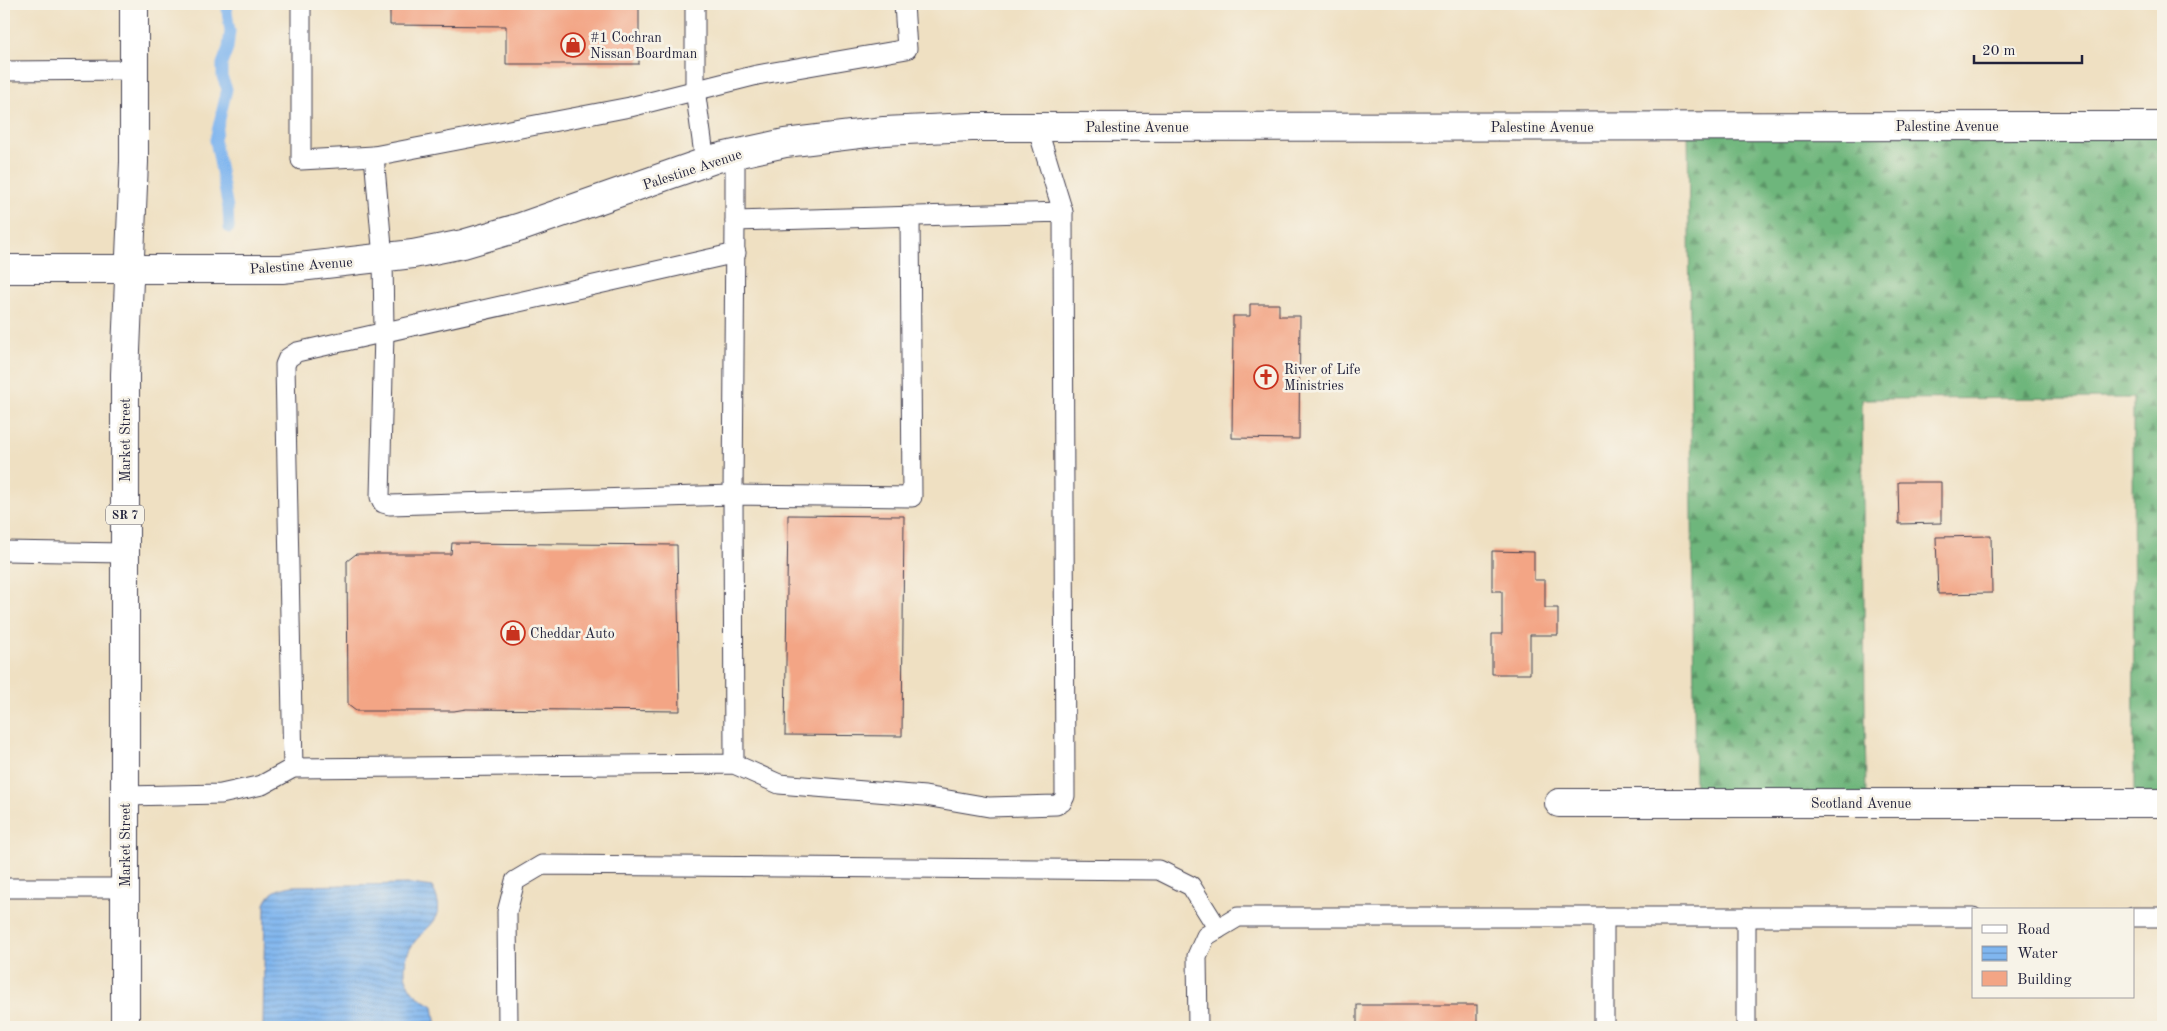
<svg xmlns="http://www.w3.org/2000/svg" width="2167" height="1031" font-family="'Old Standard TT',serif">
<style>
.forest{fill:url(#forest-firs);stroke:#486c5b}
.water{fill:url(#water-rules);stroke:#516c95}
.lines{fill:none;stroke-linecap:round;stroke-linejoin:round}
.stream{stroke:#80b6ef;stroke-width:11}
.building{fill:#f3a585}
.lane-casing{stroke:#413e4f;stroke-width:21}
.street-casing{stroke:#413e4f;stroke-width:30}
.primary-casing{stroke:#413e4f;stroke-width:30}
.lane{stroke:#fff;stroke-width:19}
.street{stroke:#fff;stroke-width:28}
.primary{stroke:#fff;stroke-width:28}
.labels{text-anchor:middle;stroke-width:5;stroke-linejoin:round;paint-order:stroke}
.shield{fill:#f7f3e8;stroke:#62616f;stroke-width:1}
.shield-label{font-size:12px;font-weight:bold;fill:#22223b}
.poi-label{font-size:14px;fill:#22223b;stroke:#f7f3e8;text-anchor:start}
.street-label{font-size:14px;fill:#22223b;stroke:#f7f3e8}
</style>
<defs>
<pattern id="forest-firs" width="22" height="20" patternUnits="userSpaceOnUse" patternTransform="scale(1.25)"><rect width="22" height="20" fill="#6eb67b"/><path d="M5 1l3.5 6h-7zM16 11l3.5 6h-7z" fill="#5a9466"/></pattern>
<pattern id="water-rules" width="6" height="5" patternUnits="userSpaceOnUse" patternTransform="scale(1.25)"><rect width="6" height="5" fill="#80b6ef"/><path d="M0 2.5h6" fill="none" stroke="#6894c3"/></pattern>
</defs>
<rect width="100%" height="100%" fill="#f7f3e8"/>
<filter id="ink" filterUnits="userSpaceOnUse"><feTurbulence type="fractalNoise" baseFrequency=".02" numOctaves="2"/><feDisplacementMap in="SourceGraphic" scale="10" xChannelSelector="R" yChannelSelector="G"/><feConvolveMatrix kernelMatrix="1 2 1 2 8 2 1 2 1" color-interpolation-filters="sRGB"/></filter>
<filter id="wash" filterUnits="userSpaceOnUse"><feTurbulence type="fractalNoise" baseFrequency=".0096" numOctaves="4" result="noise"/><feDisplacementMap in="SourceGraphic" scale="20" xChannelSelector="R" yChannelSelector="G"/><feGaussianBlur stdDeviation="1.12" result="paint"/><feColorMatrix in="noise" values="0 0 0 0 0 0 0 0 0 0 0 0 0 0 0 0 0 1.4 0 .05"/><feComposite in="paint" operator="in"/></filter>
<g filter="url(#wash)">
<rect width="100%" height="100%" fill="#efe0c2"/>
<polygon class="forest" points="2163,126 2163,803 2134,803 2133,398 1862,399 1866,803 1695,803 1688,127"/>
<path class="water" d="M411 884 432 887C436 894 440 904 438 913 436 922 425 930 419 937 404 951 399 976 414 993 419 998 427 1002 433 1006L436 1027H263L265 904C271 890 278 889 292 886Z"/>
<g class="lines">
<polyline class="stream" points="228,4 227,12 230,31 228,48 222,64 222,77 227,89 215,140 228,208 229,228"/>
</g>
<g id="blocks">
<g class="building">
<polygon points="390,4 639,4 639,64 506,64 506,26 390,25"/>
<polygon points="1250,304 1279,304 1279,316 1300,316 1299,439 1232,438 1233,316 1250,316"/>
<polygon points="1898,482 1941,482 1941,523 1899,524"/>
<polygon points="788,515 904,516 902,736 785,735"/>
<polygon points="1991,536 1992,593 1938,594 1936,537"/>
<polygon points="452,543 677,545 680,711 466,709 454,711 356,711 348,705 347,561 356,554 451,554"/>
<polygon points="1492,551 1534,552 1534,580 1545,580 1545,608 1558,608 1558,635 1530,635 1530,674 1492,674 1492,634 1502,634 1502,591 1492,591"/>
<rect x="1357" y="1005" width="120" height="22"/>
</g>
</g>
</g>
<g filter="url(#ink)">
<use href="#blocks" fill-opacity="0" stroke="#413e4f" stroke-width="1"/>
<g class="lines">
<g class="lane-casing">
<g id="lane">
<polyline points="301,4 301,160 374,156"/>
<polyline points="695,4 695,89 705,162"/>
<polyline points="904,4 907,49 757,75 630,107 374,156 383,258 384,332 380,497 383,503 390,505 733,495 912,497 910,216"/>
<polyline points="4,71 134,70"/>
<polyline points="1037,127 1063,212"/>
<polyline points="735,154 735,221"/>
<polyline points="4,551 125,553"/>
<polyline points="293,768 285,365 288,358 297,352 736,253"/>
<polyline points="125,796 221,794 262,785 293,768 734,764 779,784 925,796 989,807 1056,805 1062,802 1065,796 1063,212 735,221 733,495 734,764"/>
<polyline points="4,888 125,888"/>
<polyline points="1604,917 1604,1027"/>
<polyline points="1746,917 1746,1027"/>
<polyline points="2133,917 2163,917"/>
<polyline points="508,1027 507,912 515,881 542,865 1159,870 1191,886 1218,929"/>
<polyline points="1198,1027 1197,956 1206,936 1238,917 1973,917"/>
</g>
</g>
<g class="street-casing">
<g id="street">
<polyline points="4,269 282,269 413,254 463,244 521,227 717,158 735,154 785,143 884,131 972,127 2163,126"/>
<polyline points="1559,803 2163,803"/>
</g>
</g>
<g class="primary-casing">
<polyline id="primary" points="125,1027 125,374 134,162 134,4"/>
</g>
<use href="#lane" class="lane"/>
<use href="#street" class="street"/>
<use href="#primary" class="primary"/>
</g>
</g>
<defs>
<g id="shop-ring" transform="scale(1.25)"><circle r="9.5" fill="#f7f3e8" stroke="#c8321e" stroke-width="1.5"/><path d="M-5-2.5h2.3a2.7 3.5 0 0 1 5.4 0H5L5.5 6h-11ZM-1.5-2.5h3a1.5 2.3 0 0 0-3 0Z" fill="#c8321e"/></g>
<g id="church-ring" transform="scale(1.25)"><circle r="9.5" fill="#f7f3e8" stroke="#c8321e" stroke-width="1.5"/><path d="M-1.2-6h2.4v3.5h3.3v2.4h-3.3V6h-2.4V-.1h-3.3v-2.4h3.3Z" fill="#c8321e"/></g>
</defs>
<g fill-rule="evenodd">
<use href="#shop-ring" x="573" y="45"/>
<use href="#church-ring" x="1266" y="377"/>
<use href="#shop-ring" x="513" y="633"/>
</g>
<g class="labels">
<rect class="shield" x="106" y="505.5" width="38" height="19" rx="4"/>
<g class="shield-label">
<text x="125" y="519">SR 7</text>
</g>
<g class="poi-label">
<text x="590" y="42">#1 Cochran<tspan x="590" dy="16">Nissan Boardman</tspan></text>
<text x="1284" y="374">River of Life<tspan x="1284" dy="16">Ministries</tspan></text>
<text x="530" y="638">Cheddar Auto</text>
</g>
<g class="street-label">
<text x="1947" y="131">Palestine Avenue</text>
<text x="1137" y="132">Palestine Avenue</text>
<text x="1542" y="132">Palestine Avenue</text>
<text transform="translate(692 169) rotate(-18)" y="5">Palestine Avenue</text>
<text transform="translate(301 265) rotate(-4)" y="5">Palestine Avenue</text>
<text transform="translate(125 440) rotate(-90)" y="5">Market Street</text>
<text x="1861" y="808">Scotland Avenue</text>
<text transform="translate(125 845) rotate(-90)" y="5">Market Street</text>
</g>
</g>
<rect width="2167" height="1031" fill="none" stroke="#f7f3e8" stroke-width="20"/>
<rect x="1972" y="908" width="162" height="90" fill="#f7f3e8" stroke="#a29fa3"/>
<rect x="1982" y="925" width="25" height="8" fill="#ffffff" stroke="#a29fa3"/>
<text x="2017" y="934" font-size="15" fill="#22223b">Road</text>
<rect x="1982" y="946" width="25" height="15" fill="url(#water-rules)" stroke="#a29fa3"/>
<text x="2017" y="958" font-size="15" fill="#22223b">Water</text>
<rect x="1982" y="971" width="25" height="15" fill="#f3a585" stroke="#a29fa3"/>
<text x="2017" y="984" font-size="15" fill="#22223b">Building</text>
<path d="M1974 55v8h108v-8" fill="none" stroke="#22223b" stroke-width="2.5"/>
<text x="1982" y="55" font-size="15" fill="#22223b" stroke="#f7f3e8" stroke-width="4" paint-order="stroke">20 m</text>
</svg>
